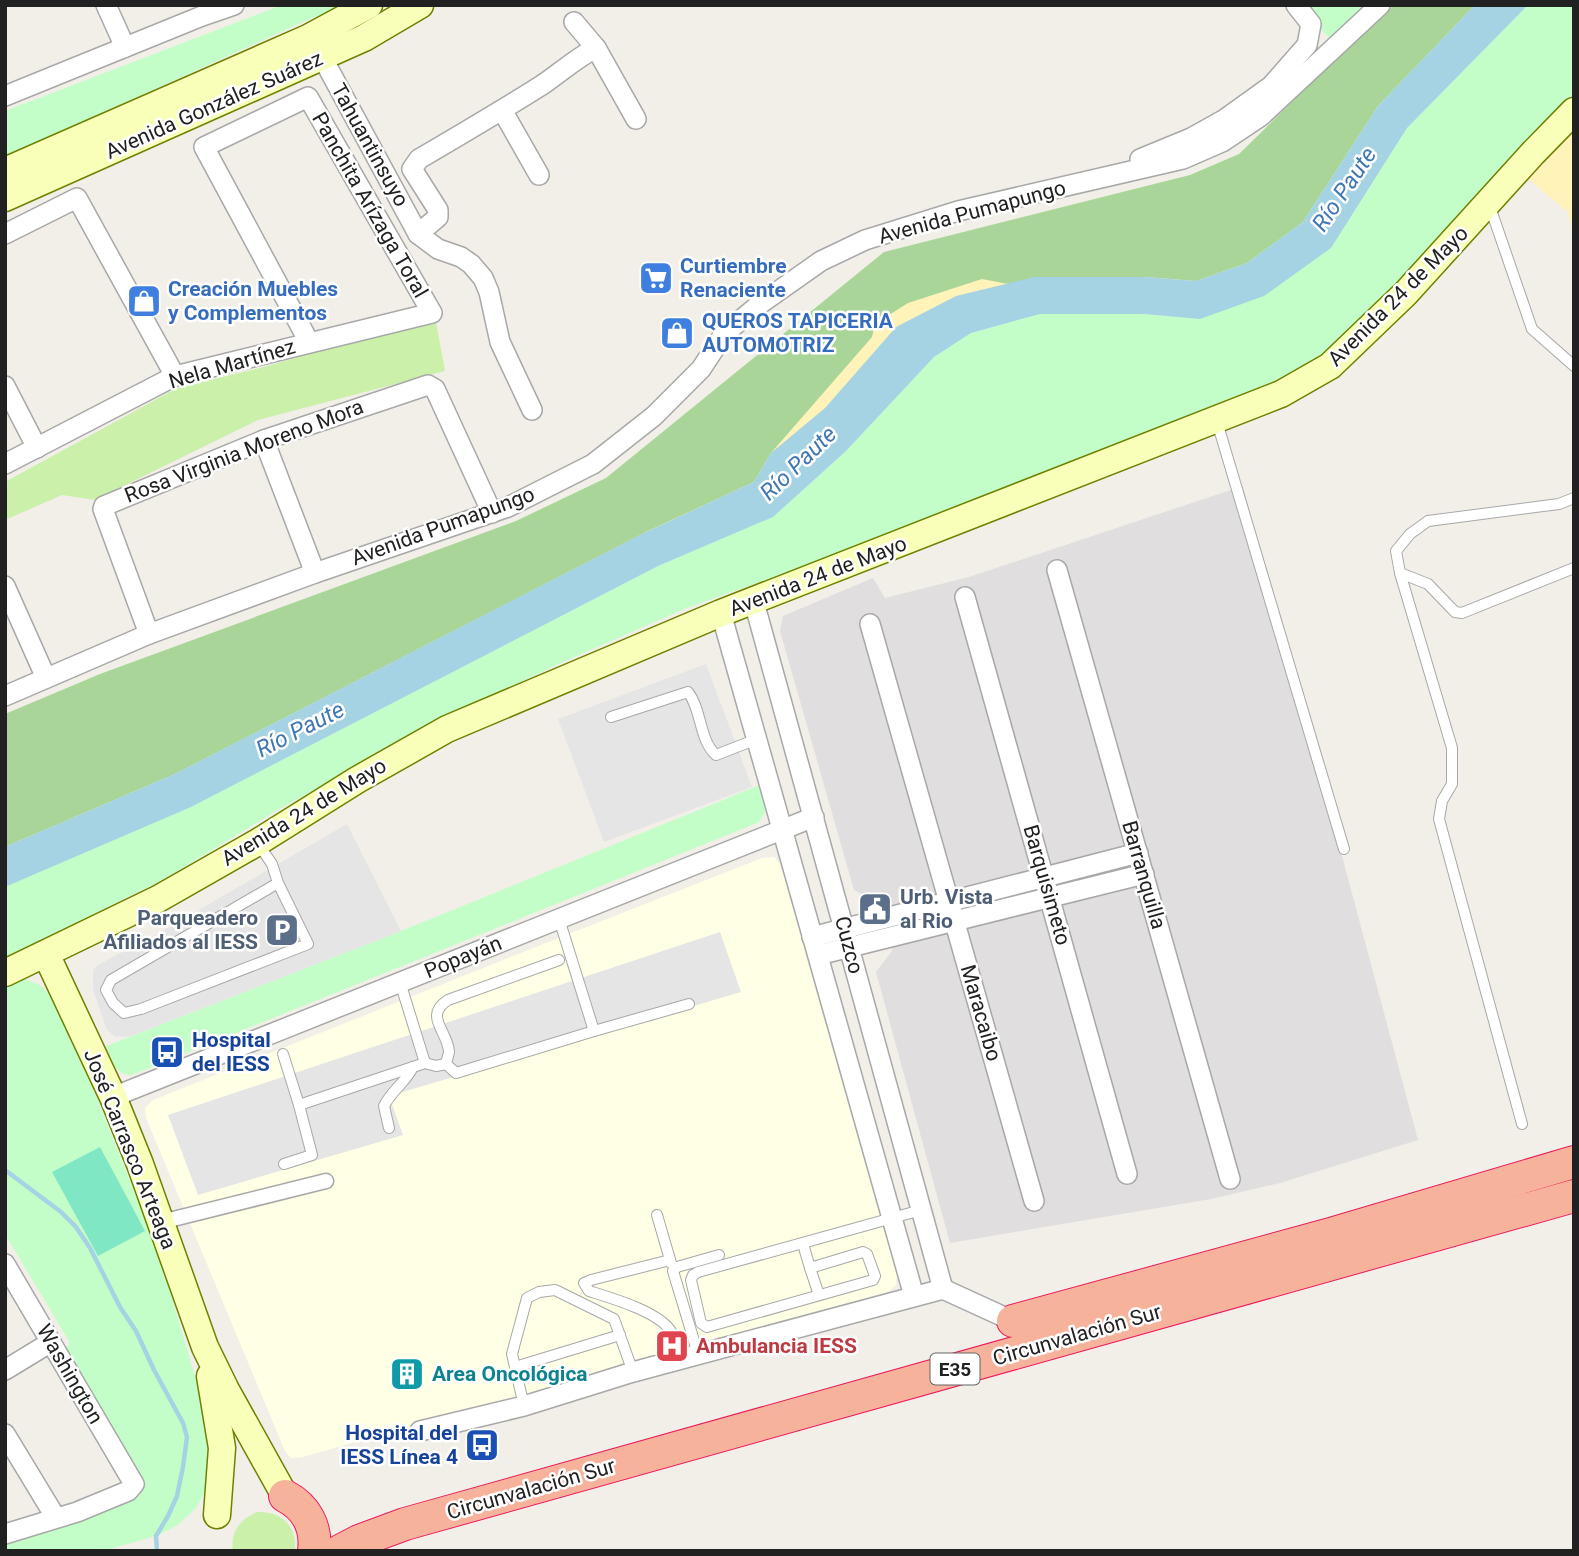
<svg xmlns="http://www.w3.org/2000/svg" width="1579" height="1556" font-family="Roboto,sans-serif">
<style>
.residential{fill:#e0dede}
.education{fill:#feffe4}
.grass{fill:#caf0aa}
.forest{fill:#a9d599}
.sand{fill:#fff3b9}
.park{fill:#c3fec9}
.pitch{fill:#7fe7c3}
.parking{fill:#e5e5e5}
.water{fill:#a5d3e3}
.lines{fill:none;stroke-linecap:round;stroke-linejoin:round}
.stream{stroke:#a5d3e3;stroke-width:4.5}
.service-casing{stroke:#a8a8a8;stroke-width:12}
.pedestrian-casing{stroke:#a8a8a8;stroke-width:17}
.minor-casing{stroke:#a8a8a8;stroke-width:22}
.secondary-casing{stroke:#6f8100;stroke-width:29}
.trunk-casing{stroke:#eb1a5b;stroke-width:34}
.service{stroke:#fff;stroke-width:10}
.pedestrian{stroke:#fff;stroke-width:14}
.minor{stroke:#fff;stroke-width:19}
.secondary{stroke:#f9ffb9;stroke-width:26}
.trunk{stroke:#f7b29c;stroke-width:32}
.labels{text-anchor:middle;stroke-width:5;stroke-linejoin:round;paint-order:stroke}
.shield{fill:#fff;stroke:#646464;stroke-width:2}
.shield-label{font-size:19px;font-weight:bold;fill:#212121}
.street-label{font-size:21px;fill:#212121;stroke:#fff}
.shop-label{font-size:21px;font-weight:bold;fill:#366cbe;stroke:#fff;text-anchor:start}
.service-label{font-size:21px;font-weight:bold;fill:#4e5e75;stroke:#fff;text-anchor:start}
.transit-label{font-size:21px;font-weight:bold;fill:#164399;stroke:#fff;text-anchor:start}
.health-label{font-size:21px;font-weight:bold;fill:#be3a42;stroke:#fff;text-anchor:start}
.culture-label{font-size:21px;font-weight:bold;fill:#0d838f;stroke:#fff;text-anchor:start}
.water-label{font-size:23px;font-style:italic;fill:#4077b3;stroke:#fff}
</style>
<rect width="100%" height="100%" fill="#f2efe8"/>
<polygon class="residential" points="1243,486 1418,1140 1280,1183 1211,1199 950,1243 876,972 892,951 891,937 881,904 854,890 780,631 783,616 873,578 885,598 969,577"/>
<polygon class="education" points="774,857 780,864 897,1274 896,1285 888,1292 303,1457 291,1458 285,1451 146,1118 145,1108 153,1100 513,956 762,858"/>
<g class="grass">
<polygon points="435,317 445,371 258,420 95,500 62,495 5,520 5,482 177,388 264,367"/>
<path d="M257 1512C282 1511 297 1526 295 1551H233C230 1532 240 1519 257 1512Z"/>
</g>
<polygon class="forest" points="1394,5 1475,5 1378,106 1303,222 1247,263 1196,281 1145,277 1039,277 771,453 754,482 648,531 175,774 5,847 5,714 100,674 516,521 606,478 884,252 1190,175 1239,154 1339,56"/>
<g class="sand">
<polygon points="1574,128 1574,236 1568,212 1527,178"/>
<polygon points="982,279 1008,284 975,298 771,453 872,337 875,324 908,303"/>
</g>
<g class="park">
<polygon points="282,5 349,5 312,18 5,157 5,111"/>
<polygon points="1298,5 1378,5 1335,44"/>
<polygon points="1528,5 1574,5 1574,92 1541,132 1418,264 1307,369 997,497 687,608 563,662 444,718 276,811 161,881 5,957 5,887 191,807 658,566 773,517 846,451 934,357 971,333 1040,314 1144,314 1200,319 1331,248 1407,128"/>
<path d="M760 785C765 801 770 811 757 823L132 1075C117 1076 109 1060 104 1047L401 931Z"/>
<polygon points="23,978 42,986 51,997 96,1096 159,1254 215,1445 212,1479 196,1508 178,1525 156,1536 103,1551 5,1551 5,1541 61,1527 135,1495 64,1348 69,1345 69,1341 5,1234 5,979"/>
</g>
<polygon class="pitch" points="100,1147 145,1231 98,1256 52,1172"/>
<g class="parking">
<polygon points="706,664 752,787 604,842 558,719"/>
<polygon points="347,824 401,931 131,1036 116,1037 107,1030 93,990 93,970 98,965 166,929"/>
<polygon points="720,932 741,992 389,1096 403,1135 198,1195 168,1115"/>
</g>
<polygon class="water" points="1475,5 1528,5 1407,128 1331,248 1264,296 1200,319 1144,314 1040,314 971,333 934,357 846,451 773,517 658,566 191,807 5,887 5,847 175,774 642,534 754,482 771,453 825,408 896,327 956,296 1035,277 1145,277 1196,281 1247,263 1303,222 1378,106"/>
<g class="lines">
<polyline class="stream" points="5,1170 61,1212 76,1227 90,1248 120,1307 136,1331 154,1370 183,1423 187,1437 183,1467 177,1496 168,1516 156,1536 157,1551"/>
<g class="service-casing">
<g id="service">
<polyline points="1490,207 1532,329 1574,366"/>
<polyline points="1217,422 1344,849"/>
<polyline points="1400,573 1428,584 1455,612 1462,613 1574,568"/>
<path d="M611 717 688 692C702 710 699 740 716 755L757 739"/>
<polyline points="259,845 272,864 278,883 308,944 141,1009 124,1013 113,1003 106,990 111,980 278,883"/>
<polyline points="559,919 594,1031 689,1004"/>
<path d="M400 982 425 1063 436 1066 446 1064C446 1063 449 1053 449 1052 448 1031 423 1016 448 1000L559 960"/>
<polyline points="283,1054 299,1105"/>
<polyline points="446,1064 456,1073 594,1031"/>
<polyline points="1522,1124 1439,819 1442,801 1452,784 1452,748 1400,573 1396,551 1410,534 1428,521 1559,504 1574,498"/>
<path d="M389 1128 384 1106C391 1091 406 1082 413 1067"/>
<polyline points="284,1164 312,1155 299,1105 425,1063"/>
<polyline points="657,1215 671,1263"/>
<polyline points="803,1244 810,1268 863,1252 867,1254 875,1276 873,1280 714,1325 707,1327 701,1323 691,1280 693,1275 698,1272 921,1210"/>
<path d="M670 1260 591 1280 584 1283 589 1291C611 1298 661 1312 672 1333 676 1339 675 1352 676 1360"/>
<polyline points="810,1268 819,1295"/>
<polyline points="698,1354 673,1271 677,1267 719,1255"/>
<polyline points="515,1367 620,1335"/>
<polyline points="524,1406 512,1354 527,1298 539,1292 555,1290 614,1319 633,1372"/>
</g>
</g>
<g class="pedestrian-casing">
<polyline id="pedestrian" points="161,1222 326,1181"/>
</g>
<g class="minor-casing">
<g id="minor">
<polyline points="106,5 125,47"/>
<polyline points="574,22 596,48 636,119"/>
<polyline points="322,57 418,234 438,249 461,257 471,264 483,278 489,292 500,342 532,410"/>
<polyline points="5,96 202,16 234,5"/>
<polyline points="502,110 539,175"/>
<polyline points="1140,159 1191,138 1225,119 1271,86 1307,45 1311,24 1296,5"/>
<polyline points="5,234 77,198 175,376"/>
<path d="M418 234 438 217V210L412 169 419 159C460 135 501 111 542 85 560 73 576 58 596 48"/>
<polyline points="5,386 37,448"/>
<polyline points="264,440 315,573"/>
<polyline points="5,464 175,376 432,313 308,97 204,147 309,342"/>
<polyline points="1057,570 1230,1179"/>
<polyline points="5,586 46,678"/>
<polyline points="965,597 1127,1174"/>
<polyline points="754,602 943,1289"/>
<polyline points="721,613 914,1296"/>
<polyline points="870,624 1034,1201"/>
<polyline points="149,634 103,509 104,506 264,440 428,385 435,389 492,513"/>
<polyline points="5,696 149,634 315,573 508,507 593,464 654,416 701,369 724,334 760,304 821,261 865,240 958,211 1183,159 1222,142 1261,116 1380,5"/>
<polyline points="812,937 1138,853"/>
<polyline points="818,955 1144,874"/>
<polyline points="113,1097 814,817"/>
<polyline points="5,1264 134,1484 128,1491 77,1512 5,1534"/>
<polyline points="5,1370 51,1342"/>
<polyline points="420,1431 524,1406 633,1372 943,1289 1013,1321"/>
<polyline points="5,1434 56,1518"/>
</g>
</g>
<g class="secondary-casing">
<g id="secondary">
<polyline points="5,171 308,38 369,5"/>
<polyline points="5,198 364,38 420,5"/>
<polyline points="46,954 113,1097 140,1164 205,1347 226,1390 285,1496"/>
<polyline points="5,973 158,899 258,842 357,780 447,729 721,613 1281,394 1330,366 1406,293 1533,153 1574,111"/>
<polyline points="210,1376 222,1448 217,1515"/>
</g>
</g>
<g class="trunk-casing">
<g id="trunk">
<polyline points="1013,1321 1331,1234 1574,1162"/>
<path d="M285 1496C306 1507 317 1527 314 1551"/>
<polyline points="340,1551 359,1541 405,1524 1574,1196"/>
</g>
</g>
<use href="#service" class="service"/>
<use href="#pedestrian" class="pedestrian"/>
<use href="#minor" class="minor"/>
<use href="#secondary" class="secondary"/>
<use href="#trunk" class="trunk"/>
</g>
<defs>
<g id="supermarket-square" transform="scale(1.75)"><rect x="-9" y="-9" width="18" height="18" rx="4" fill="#3f7fe0" stroke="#fff"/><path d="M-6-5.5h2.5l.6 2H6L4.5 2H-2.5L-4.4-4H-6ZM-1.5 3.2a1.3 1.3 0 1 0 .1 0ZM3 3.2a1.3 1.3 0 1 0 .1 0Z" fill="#fff"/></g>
<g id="shop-square" transform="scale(1.75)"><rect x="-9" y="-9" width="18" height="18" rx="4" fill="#3f7fe0" stroke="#fff"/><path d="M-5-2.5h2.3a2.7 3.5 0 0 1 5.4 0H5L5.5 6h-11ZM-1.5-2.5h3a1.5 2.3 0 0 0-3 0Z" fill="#fff"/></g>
<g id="civic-square" transform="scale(1.75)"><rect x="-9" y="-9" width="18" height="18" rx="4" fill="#5c6f8a" stroke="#fff"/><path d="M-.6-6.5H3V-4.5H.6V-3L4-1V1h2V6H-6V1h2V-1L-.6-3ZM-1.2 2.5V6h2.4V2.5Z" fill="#fff"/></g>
<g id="parking-square" transform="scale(1.75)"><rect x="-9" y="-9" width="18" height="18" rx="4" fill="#5c6f8a" stroke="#fff"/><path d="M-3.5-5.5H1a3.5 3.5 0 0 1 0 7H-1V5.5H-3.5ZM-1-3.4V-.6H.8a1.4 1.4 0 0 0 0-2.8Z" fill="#fff"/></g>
<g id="bus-square" transform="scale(1.75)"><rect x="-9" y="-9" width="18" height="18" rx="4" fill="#1a4fb4" stroke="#fff"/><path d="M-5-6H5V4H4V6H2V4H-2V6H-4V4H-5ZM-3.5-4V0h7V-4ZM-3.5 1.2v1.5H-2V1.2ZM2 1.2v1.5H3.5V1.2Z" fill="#fff"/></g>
<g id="hospital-square" transform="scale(1.75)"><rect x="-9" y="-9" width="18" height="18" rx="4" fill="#e0444e" stroke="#fff"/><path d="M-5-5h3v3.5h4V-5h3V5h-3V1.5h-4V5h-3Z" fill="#fff"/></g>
<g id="building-square" transform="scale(1.75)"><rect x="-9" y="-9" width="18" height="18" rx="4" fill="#0f9aa8" stroke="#fff"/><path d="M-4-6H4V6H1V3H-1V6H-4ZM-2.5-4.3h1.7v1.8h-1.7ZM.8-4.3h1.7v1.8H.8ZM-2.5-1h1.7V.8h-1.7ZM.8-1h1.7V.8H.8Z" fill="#fff"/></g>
</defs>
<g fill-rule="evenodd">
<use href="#supermarket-square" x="656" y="278"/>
<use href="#shop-square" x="144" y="301"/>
<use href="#shop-square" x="677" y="333"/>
<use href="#civic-square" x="875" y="909"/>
<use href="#parking-square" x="282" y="930"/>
<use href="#bus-square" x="167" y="1052"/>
<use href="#hospital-square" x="672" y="1346"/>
<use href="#building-square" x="407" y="1374"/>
<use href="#bus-square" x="482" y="1445"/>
</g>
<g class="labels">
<rect class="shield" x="930.5" y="1353.5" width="49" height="31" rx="5"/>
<g class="shield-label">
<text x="955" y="1376">E35</text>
</g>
<g class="street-label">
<text transform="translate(214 105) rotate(-24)" y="7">Avenida González Suárez</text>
<text transform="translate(370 145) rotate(61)" y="7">Tahuantinsuyo</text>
<text transform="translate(370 205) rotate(60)" y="7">Panchita Arízaga Toral</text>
<text transform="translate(972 212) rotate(-15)" y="7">Avenida Pumapungo</text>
<text transform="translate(1398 296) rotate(-45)" y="7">Avenida 24 de Mayo</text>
<text transform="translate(232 364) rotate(-16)" y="7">Nela Martínez</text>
<text transform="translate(244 451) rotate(-21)" y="7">Rosa Virginia Moreno Mora</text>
<text transform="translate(443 526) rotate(-20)" y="7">Avenida Pumapungo</text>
<text transform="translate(818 576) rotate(-21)" y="7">Avenida 24 de Mayo</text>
<text transform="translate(304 812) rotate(-31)" y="7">Avenida 24 de Mayo</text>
<text transform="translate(1144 875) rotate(74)" y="7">Barranquilla</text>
<text transform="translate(1047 885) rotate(74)" y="7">Barquisimeto</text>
<text transform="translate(849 945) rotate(75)" y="7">Cuzco</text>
<text transform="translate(463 957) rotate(-22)" y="7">Popayán</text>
<text transform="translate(981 1013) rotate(74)" y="7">Maracaibo</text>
<text transform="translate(130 1149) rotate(68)" y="7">José Carrasco Arteaga</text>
<text transform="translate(1077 1335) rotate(-16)" y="7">Circunvalación Sur</text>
<text transform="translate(70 1374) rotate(60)" y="7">Washington</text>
<text transform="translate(531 1489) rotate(-16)" y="7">Circunvalación Sur</text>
</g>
<g class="shop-label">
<text x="680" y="273">Curtiembre<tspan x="680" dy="24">Renaciente</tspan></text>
<text x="168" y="296">Creación Muebles<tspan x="168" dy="24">y Complementos</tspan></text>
<text x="702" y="328">QUEROS TAPICERIA<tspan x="702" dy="24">AUTOMOTRIZ</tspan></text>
</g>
<g class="service-label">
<text x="900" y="904">Urb. Vista<tspan x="900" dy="24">al Rio</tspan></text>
<text x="258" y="925" text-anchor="end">Parqueadero<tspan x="258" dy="24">Afiliados al IESS</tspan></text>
</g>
<g class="transit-label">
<text x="192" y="1047">Hospital<tspan x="192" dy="24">del IESS</tspan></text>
<text x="458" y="1440" text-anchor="end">Hospital del<tspan x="458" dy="24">IESS Línea 4</tspan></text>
</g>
<g class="health-label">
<text x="696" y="1353">Ambulancia IESS</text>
</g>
<g class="culture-label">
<text x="432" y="1381">Area Oncológica</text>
</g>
<g class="water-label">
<text transform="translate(1344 189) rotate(-56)" y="8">Río Paute</text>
<text transform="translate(798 463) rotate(-44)" y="8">Río Paute</text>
<text transform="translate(300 729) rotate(-27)" y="8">Río Paute</text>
</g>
</g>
<rect width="1579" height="1556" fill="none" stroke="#212121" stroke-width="14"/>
</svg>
